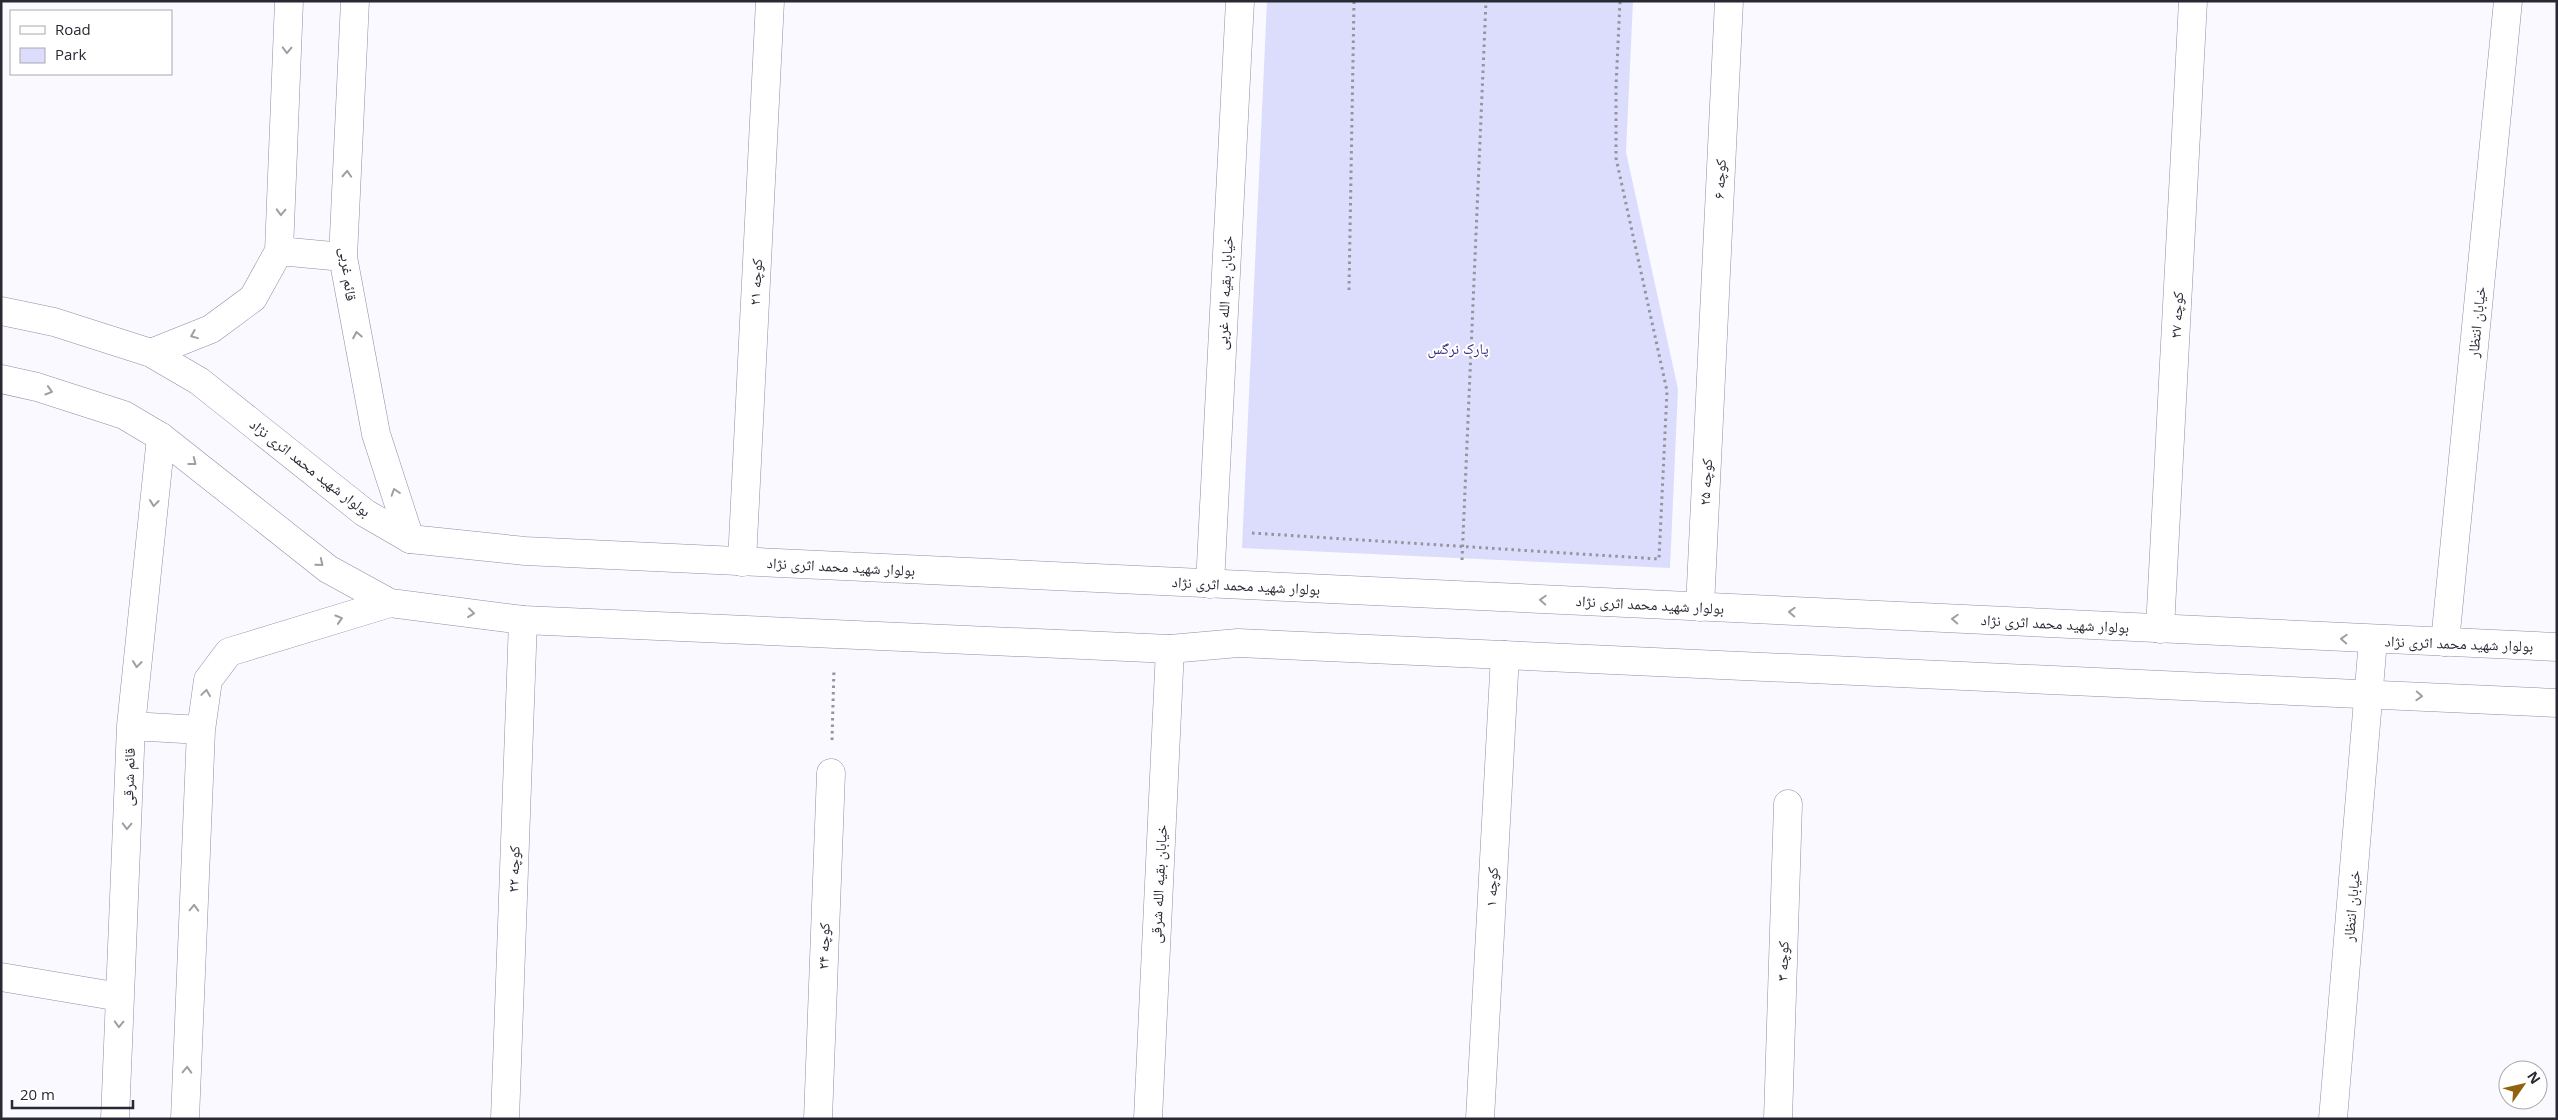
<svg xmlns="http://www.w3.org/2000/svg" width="2558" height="1120" font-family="'Open Sans','Noto Naskh Arabic',sans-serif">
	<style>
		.green { fill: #dcddfc }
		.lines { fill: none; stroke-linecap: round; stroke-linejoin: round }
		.street-casing { stroke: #8e8ea7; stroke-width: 29 }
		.secondary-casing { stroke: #8e8ea7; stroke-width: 29 }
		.path { stroke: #93949c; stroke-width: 3; stroke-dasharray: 2.5 4; stroke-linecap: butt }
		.street { stroke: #fff; stroke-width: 28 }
		.secondary { stroke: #fff; stroke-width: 28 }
		.oneway { stroke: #9e9fa3 }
		.labels { text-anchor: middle; stroke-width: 4; stroke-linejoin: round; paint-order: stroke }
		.street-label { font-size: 15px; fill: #282933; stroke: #fff }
		.park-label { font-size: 15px; fill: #392b82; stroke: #fff }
	</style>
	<rect width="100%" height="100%" fill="#f9f9ff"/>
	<path class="green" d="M1267,1H1633L1626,152L1678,389L1670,568L1242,548Z"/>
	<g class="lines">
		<defs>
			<path id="street" d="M355,1L343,257L376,434L410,539
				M279,251L343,257
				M151,353L211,329L253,298L279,251L289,1
				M742,562L770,1
				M1210,584L1240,1
				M1700,607L1729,1
				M2160,629L2193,1
				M2445,642L2508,1
				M131,726L201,730
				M1,977L120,997
				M115,1119L131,726L161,437
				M185,1119L201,730L208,680L229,652L390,603
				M505,1119L523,620
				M818,1119L831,773
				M1148,1119L1170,649
				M1480,1119L1505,655
				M1778,1119L1788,804
				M2333,1119L2373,640"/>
			<path id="secondary" d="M1,311L54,322L151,353L199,381L365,513L410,539L525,551L2557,647
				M1,379L37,387L124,415L161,437L328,569L390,603L523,620L1170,649L1238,643L2557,703"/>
		</defs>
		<use href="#street" class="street-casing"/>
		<use href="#secondary" class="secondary-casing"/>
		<path class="path" d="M1349,290L1354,1
			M1252,533L1659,559L1667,391L1616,158V86L1620,1
			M1462,560L1486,1
			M832,740L834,669"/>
		<use href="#street" class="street"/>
		<use href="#secondary" class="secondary"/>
	</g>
	<defs><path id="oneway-chevron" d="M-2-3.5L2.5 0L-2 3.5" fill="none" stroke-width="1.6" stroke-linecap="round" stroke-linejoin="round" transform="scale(1.25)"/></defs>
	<g class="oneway">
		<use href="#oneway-chevron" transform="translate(287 50) rotate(92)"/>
		<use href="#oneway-chevron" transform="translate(347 174) rotate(-87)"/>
		<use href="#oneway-chevron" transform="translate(281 212) rotate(92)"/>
		<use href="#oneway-chevron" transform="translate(194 335) rotate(158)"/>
		<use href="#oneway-chevron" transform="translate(357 335) rotate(-101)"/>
		<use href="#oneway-chevron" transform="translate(49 391) rotate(17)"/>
		<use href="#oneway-chevron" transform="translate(193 462) rotate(38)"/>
		<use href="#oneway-chevron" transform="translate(395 492) rotate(-108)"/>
		<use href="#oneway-chevron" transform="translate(154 503) rotate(96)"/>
		<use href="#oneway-chevron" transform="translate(320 563) rotate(39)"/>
		<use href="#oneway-chevron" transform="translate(1543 600) rotate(-177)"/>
		<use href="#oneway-chevron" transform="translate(1792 612) rotate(-177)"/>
		<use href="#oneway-chevron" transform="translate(471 613) rotate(7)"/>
		<use href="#oneway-chevron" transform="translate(339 619) rotate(-17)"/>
		<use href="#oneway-chevron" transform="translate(1955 619) rotate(-177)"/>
		<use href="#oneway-chevron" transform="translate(2344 639) rotate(-177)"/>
		<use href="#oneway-chevron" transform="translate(137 664) rotate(96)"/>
		<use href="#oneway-chevron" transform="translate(206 693) rotate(-82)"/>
		<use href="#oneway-chevron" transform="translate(2419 696) rotate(3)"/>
		<use href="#oneway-chevron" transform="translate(127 826) rotate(92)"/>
		<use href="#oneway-chevron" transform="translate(194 908) rotate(-88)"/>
		<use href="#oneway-chevron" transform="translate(119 1024) rotate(92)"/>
		<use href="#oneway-chevron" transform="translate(187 1070) rotate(-88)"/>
	</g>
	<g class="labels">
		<g class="street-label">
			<text transform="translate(1720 179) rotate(-87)" y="5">کوچه ۶</text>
			<text transform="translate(348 274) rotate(83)" y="5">قائم غربی</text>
			<text transform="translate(756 282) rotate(-87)" y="5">کوچه ۲۱</text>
			<text transform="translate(1225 293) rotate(-87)" y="5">خیابان بقیه الله غربی</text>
			<text transform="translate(2177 315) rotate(-87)" y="5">کوچه ۲۷</text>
			<text transform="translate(2477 322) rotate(-84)" y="5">خیابان انتظار</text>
			<text transform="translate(310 468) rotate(38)" y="5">بولوار شهید محمد اثری نژاد</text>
			<text transform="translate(1706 482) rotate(-87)" y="5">کوچه ۲۵</text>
			<text transform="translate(841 567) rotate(3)" y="5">بولوار شهید محمد اثری نژاد</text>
			<text transform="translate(1246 586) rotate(3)" y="5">بولوار شهید محمد اثری نژاد</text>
			<text transform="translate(1650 605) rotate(3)" y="5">بولوار شهید محمد اثری نژاد</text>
			<text transform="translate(2055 624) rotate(3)" y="5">بولوار شهید محمد اثری نژاد</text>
			<text transform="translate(2459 644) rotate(2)" y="5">بولوار شهید محمد اثری نژاد</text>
			<text transform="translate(129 777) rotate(-88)" y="5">قائم شرقی</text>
			<text transform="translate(514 869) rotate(-88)" y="5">کوچه ۲۲</text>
			<text transform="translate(1159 884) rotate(-87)" y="5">خیابان بقیه الله شرقی</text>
			<text transform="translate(1492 887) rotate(-87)" y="5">کوچه ۱</text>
			<text transform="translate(2352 906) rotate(-85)" y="5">خیابان انتظار</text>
			<text transform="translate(824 946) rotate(-88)" y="5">کوچه ۲۴</text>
			<text transform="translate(1783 961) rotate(-88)" y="5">کوچه ۳</text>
		</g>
		<g class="park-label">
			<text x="1458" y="354">پارک نرگس</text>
		</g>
	</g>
	<rect width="2558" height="1120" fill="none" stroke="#282933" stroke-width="5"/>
	<rect x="10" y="10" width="162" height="65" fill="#ffffff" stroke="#a9a9ad"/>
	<rect x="20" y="26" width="25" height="8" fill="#ffffff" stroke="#a9a9ad"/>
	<text x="55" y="35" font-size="15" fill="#282933">Road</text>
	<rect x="20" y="48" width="25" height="15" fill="#dcddfc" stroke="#a9a9ad"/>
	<text x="55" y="60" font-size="15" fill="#282933">Park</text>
	<g transform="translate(2523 1085) rotate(56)"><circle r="24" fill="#ffffff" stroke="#a9a9ad"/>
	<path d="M0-4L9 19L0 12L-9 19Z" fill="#92620f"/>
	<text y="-8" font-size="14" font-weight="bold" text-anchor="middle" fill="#282933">N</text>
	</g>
	<path d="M12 1100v8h121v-8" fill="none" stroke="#282933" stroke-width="2.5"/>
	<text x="20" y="1100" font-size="15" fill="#282933" stroke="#ffffff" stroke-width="4" paint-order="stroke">20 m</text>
</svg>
